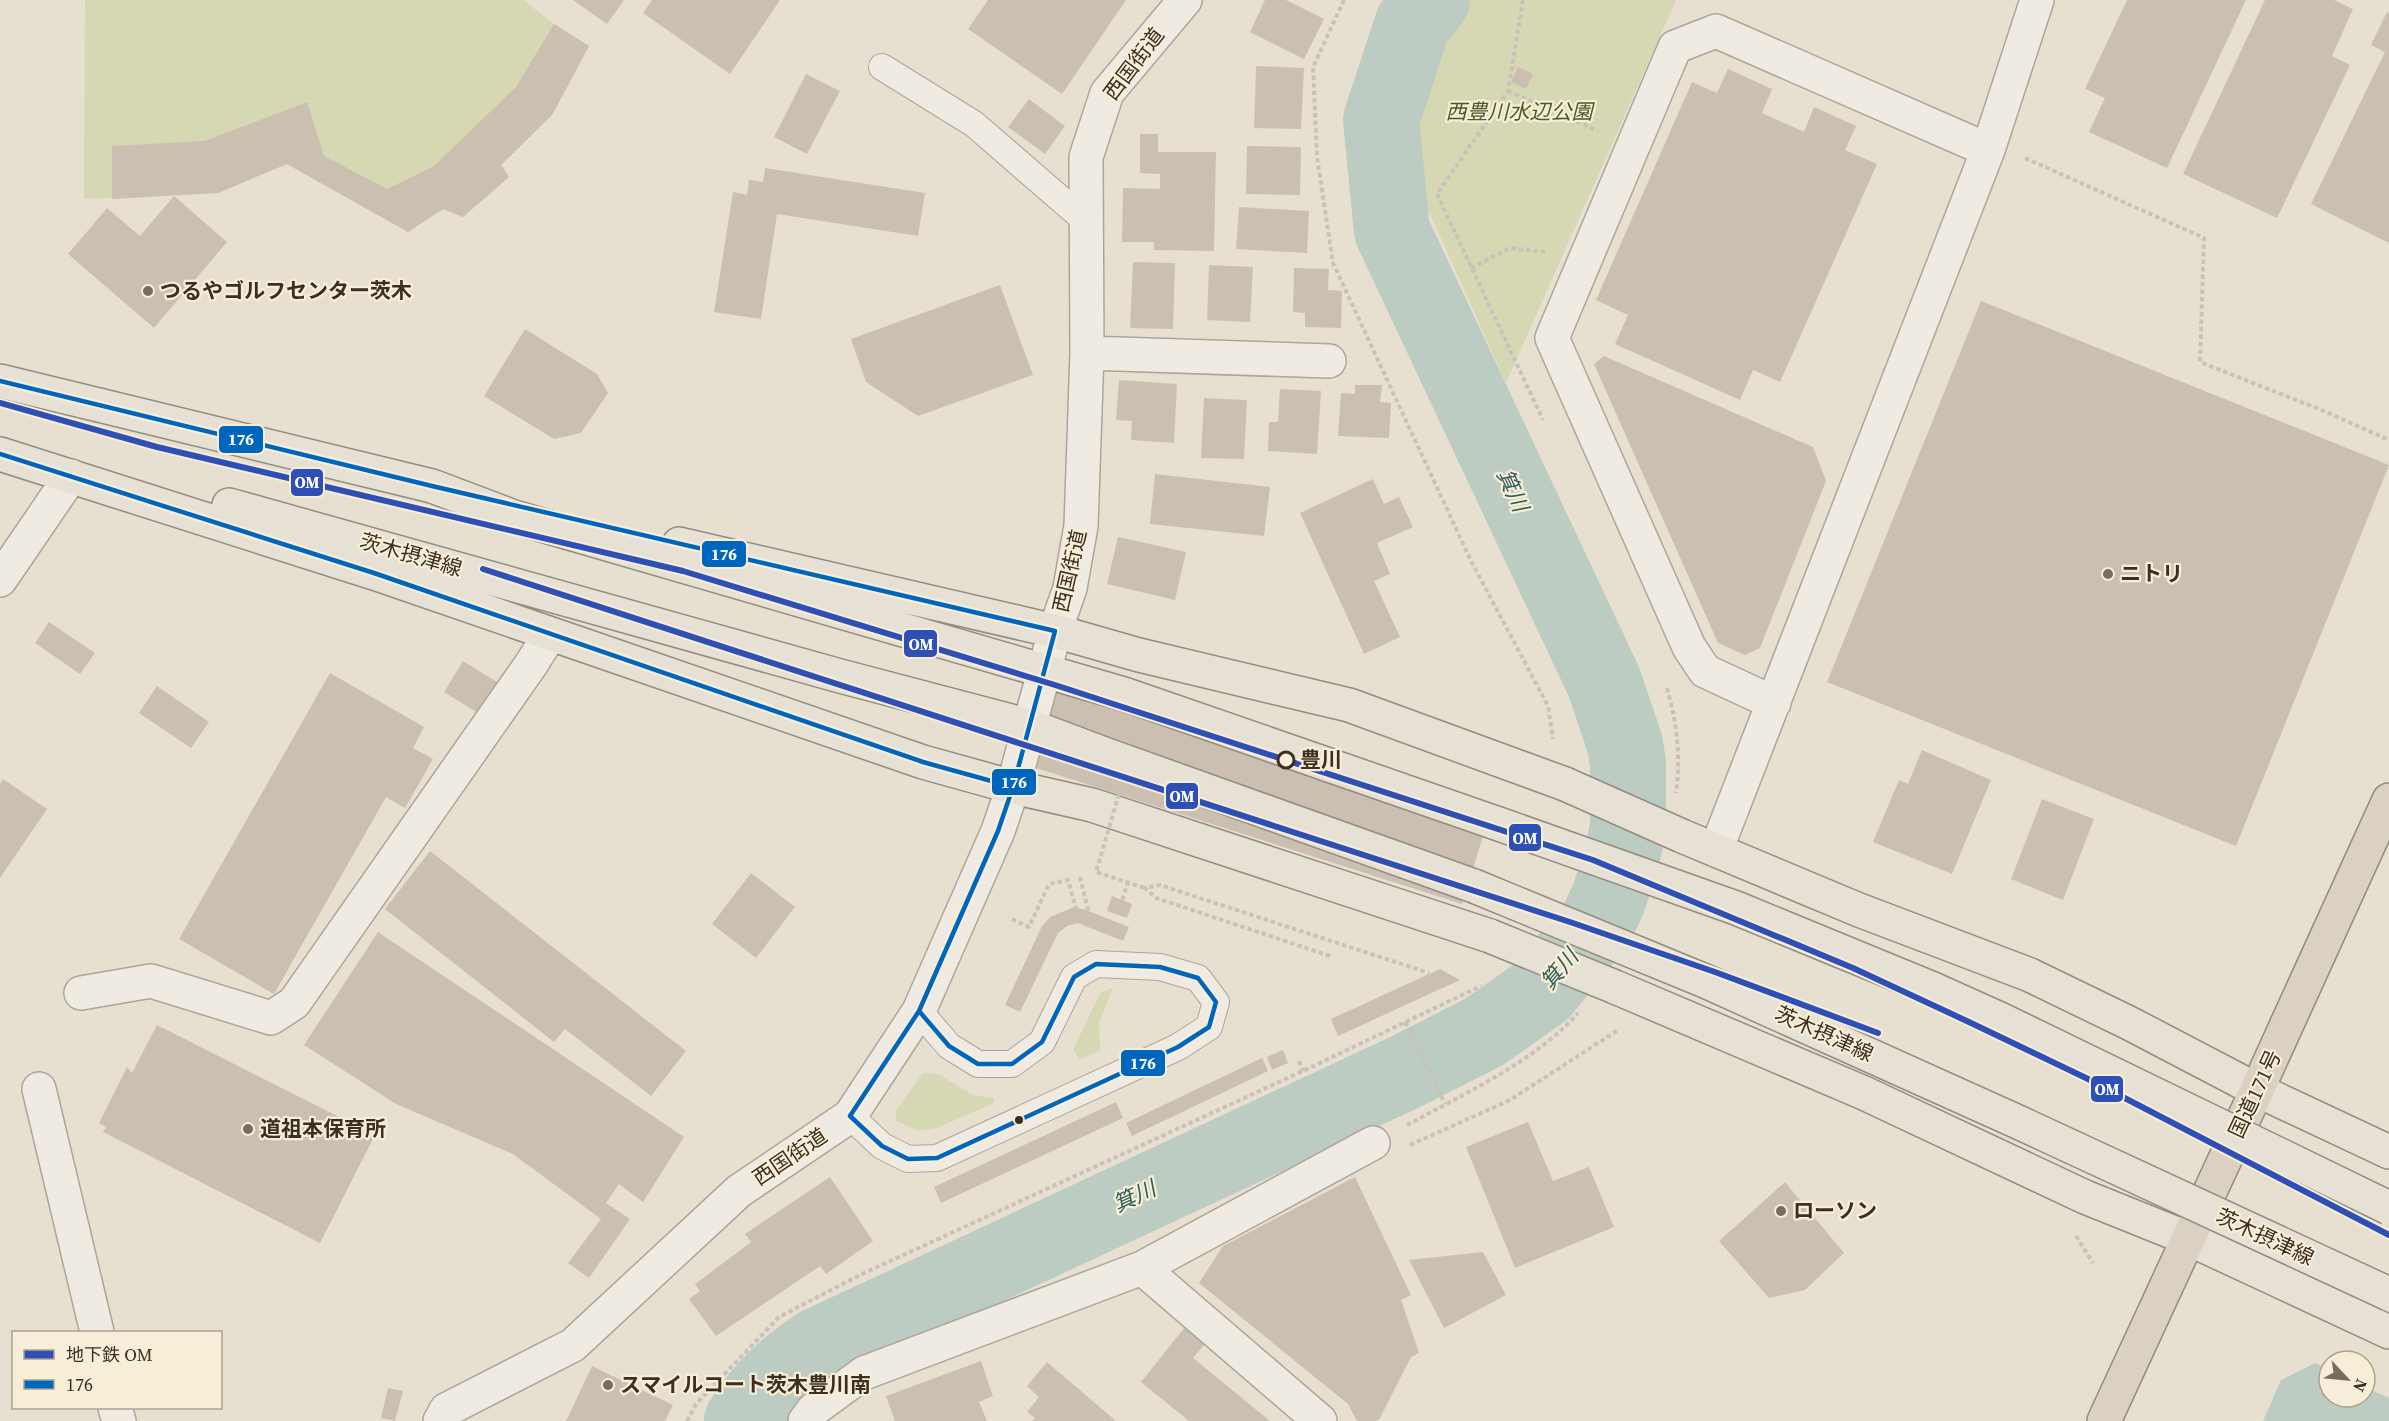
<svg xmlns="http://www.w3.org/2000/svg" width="2389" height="1421" font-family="'Source Serif 4','Noto Sans JP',serif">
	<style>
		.green { fill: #d6d7b3 }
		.water { fill: #bcccc2 }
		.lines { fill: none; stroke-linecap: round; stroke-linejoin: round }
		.river { stroke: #bcccc2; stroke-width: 76 }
		.building { fill: #cbbfb2 }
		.lane-casing { stroke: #ada599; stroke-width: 28 }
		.street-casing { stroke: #ada599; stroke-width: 36 }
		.primary-casing { stroke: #928b80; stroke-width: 36 }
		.highway-casing { stroke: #928b80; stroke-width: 36 }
		.path { stroke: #c8c2b9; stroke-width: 4; stroke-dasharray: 4.5 3; stroke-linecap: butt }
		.lane { stroke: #efebe3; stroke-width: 26 }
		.street { stroke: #efebe3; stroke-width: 33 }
		.primary { stroke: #e6e1d4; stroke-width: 33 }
		.highway { stroke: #dad1c2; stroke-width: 33 }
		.primary-bridge-casing { stroke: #928b80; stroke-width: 36; stroke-linecap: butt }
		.path-bridge { stroke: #c8c2b9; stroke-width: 4; stroke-dasharray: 4.5 3; stroke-linecap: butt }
		.primary-bridge { stroke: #e6e1d4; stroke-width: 33 }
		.bus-1-casing { stroke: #f7eed8; stroke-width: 9 }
		.bus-1 { stroke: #0065bd; stroke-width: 4.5 }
		.metro-1-casing { stroke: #f7eed8; stroke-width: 10 }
		.metro-1 { stroke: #2e4fb5; stroke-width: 6 }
		.poi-dot { fill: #786c5e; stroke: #f7eed8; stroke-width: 2 }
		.stop-dot { fill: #f7eed8; stroke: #3d2e20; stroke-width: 3 }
		.bus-dot { fill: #3d2e20; stroke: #f7eed8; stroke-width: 2 }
		.labels { text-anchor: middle; stroke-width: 4.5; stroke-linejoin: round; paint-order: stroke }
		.street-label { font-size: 21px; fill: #3d2e20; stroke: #f7eed8 }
		.park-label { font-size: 21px; font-style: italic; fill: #4d5a26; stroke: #f7eed8 }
		.poi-label { font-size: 21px; font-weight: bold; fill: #3d2e20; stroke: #f7eed8; text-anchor: start }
		.stop-label { font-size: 21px; font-weight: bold; fill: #3d2e20; stroke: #f7eed8; text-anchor: start }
		.water-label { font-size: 22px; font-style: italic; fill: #2f5d5a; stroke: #f7eed8 }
		.line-badge { stroke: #f7eed8; stroke-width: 2 }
		.badge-label { font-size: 16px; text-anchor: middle; font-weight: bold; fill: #fff }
	</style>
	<rect width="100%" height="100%" fill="#e7e0d1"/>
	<path class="green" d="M85,0H523L554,24L589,46L552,115L501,164L509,177L463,217L443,209L408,232L287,164L218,193L84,199Z
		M1468,0H1676L1506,383L1421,194L1413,142L1424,83Z
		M1113,988L1099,1023L1100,1050L1080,1060L1073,1050L1100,993Z
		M923,1073L938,1074L973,1095L994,1098V1103L937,1128L918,1131L897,1121L895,1112Z"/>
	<path class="water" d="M2315,1363L2329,1369V1397H2365V1387L2389,1398V1421H2263L2281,1380Z"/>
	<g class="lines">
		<path class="river" d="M742,1421C763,1388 785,1368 817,1346L1403,1073L1484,1032L1542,991L1597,923L1608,900L1622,858L1628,826V764L1625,744L1604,682L1392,231L1381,120L1413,23L1432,0"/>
	</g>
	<path class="building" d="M573,0H624L607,24Z
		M652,0H780L730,74L643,13Z
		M988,0H1126L1062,94L968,29Z
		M1265,0H1286L1324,19L1304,59L1250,32Z
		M2127,0H2246L2167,168L2089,132L2105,98L2085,89Z
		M2265,0H2334L2353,9L2332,56L2350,65L2277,218L2183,174Z
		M2387,12L2389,13V243L2311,204L2385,52L2371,45Z
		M554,24L589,46L552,115L501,165L509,177L463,217L443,209L408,232L287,164L218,193L112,199V146L205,141L307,102L324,156L387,189L434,166L516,87Z
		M1256,66L1304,68L1301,129L1254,128Z
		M1518,67L1533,74L1526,89L1511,82Z
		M1728,69L1772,89L1762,113L1804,132L1814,107L1856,126L1845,150L1877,164L1780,382L1753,370L1740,400L1615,344L1628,315L1596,300L1692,82L1717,93Z
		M806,74L840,91L807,154L774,137Z
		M1029,99L1065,126L1045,154L1008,127Z
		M1140,134H1158V152H1216L1214,251L1154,250V242H1122L1123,188L1160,189V174L1140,173Z
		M1247,146L1301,147L1300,195L1246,194Z
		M765,168L925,193L918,236L777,214L761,319L714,312L733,192L747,195L749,180L763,182Z
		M174,196L227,242L154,328L68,254L107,208L140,236Z
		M1239,207L1309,211L1307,253L1236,249Z
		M1133,262L1175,263L1173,329L1130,328Z
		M1209,265L1253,267L1250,322L1207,320Z
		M1294,268L1329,269L1328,290L1342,291L1341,328L1305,327V313L1293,312Z
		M1000,285L1033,375L918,416L866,382L851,339Z
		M1981,301L2389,465L2236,846L1827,682Z
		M525,329L597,374L608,393L581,433L554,439L484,396Z
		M1604,356L1813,447L1826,481L1760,648L1745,655L1718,643L1594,364Z
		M1119,380L1177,384L1174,443L1131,440L1132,421L1116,420Z
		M1355,385H1382L1380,402L1391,403L1389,438L1338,436L1341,393L1355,394Z
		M1280,389L1321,391L1317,454L1268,451L1269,422H1278Z
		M1204,398L1247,400L1244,459L1201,458Z
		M1155,474L1270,487L1264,536L1150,524Z
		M1373,479L1384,504L1399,497L1413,527L1377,543L1390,574L1374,581L1400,637L1364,654L1300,513Z
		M1118,537L1186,552L1175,600L1107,584Z
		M49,622L95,653L80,674L35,643Z
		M463,661L497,682L478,713L444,692Z
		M1065,668L1493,804L1462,904L1033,767Z
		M330,673L424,727L413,748L433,759L405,808L386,797L274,994L179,939Z
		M157,686L209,722L191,748L139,713Z
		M1922,750L1991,780L1952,874L1873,842L1899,780L1908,784Z
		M3,779L47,809L0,878V784Z
		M2042,799L2094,819L2063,900L2011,879Z
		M430,851L686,1051L651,1096L565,1029L554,1042L385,909Z
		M751,873L795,907L756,958L712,924Z
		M1112,896L1132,904L1127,918L1107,911Z
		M1072,908L1083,909L1129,927L1123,941L1078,923L1067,926L1058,933L1020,1012L1005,1005L1042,926L1050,917Z
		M378,932L684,1137L643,1202L619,1184L606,1203L630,1219L589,1278L568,1263L601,1219L513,1154L396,1104L304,1045Z
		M1440,969L1460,980L1338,1036L1331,1019Z
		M157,1025L375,1135L320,1243L103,1132L106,1127L99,1123L127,1067L132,1073Z
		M1283,1050L1288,1063L1272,1070L1267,1057Z
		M1262,1058L1268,1071L1132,1136L1126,1123Z
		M1116,1102L1123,1118L941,1203L934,1187Z
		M1528,1122L1553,1181L1589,1167L1614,1227L1515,1268L1466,1147Z
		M830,1177L873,1241L826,1274L820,1266L716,1336L689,1299L700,1291L695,1284L751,1242L745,1234Z
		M1355,1177L1411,1295L1401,1300L1419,1353L1411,1357L1379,1420L1375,1421H1357L1348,1404L1199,1283L1223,1246Z
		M1785,1182L1844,1253L1805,1290L1769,1298L1719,1241Z
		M1483,1252L1506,1295L1444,1328L1409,1260Z
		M1185,1327L1205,1344L1193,1358L1270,1421H1189L1141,1382Z
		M981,1361L993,1396L979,1402L987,1421H895L886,1396Z
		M1047,1362L1116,1421H1032L1035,1418L1027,1412L1039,1397L1027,1386Z
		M592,1366L673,1405L665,1421H566Z
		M388,1388L403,1391L395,1421L381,1418Z"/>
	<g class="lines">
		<defs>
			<path id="lane" d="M882,67L974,124L1086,221
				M850,1116L882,1146L908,1159L937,1158L1178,1047L1209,1027L1216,1002L1198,978L1160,967L1096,964L1074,977L1042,1042L1012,1064H978L949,1046L919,1011"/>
			<path id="street" d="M1087,353L1329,361
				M0,580L71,476
				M1774,703L1705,671L1689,647L1552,338L1675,47L1716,31L1988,150
				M1716,850L1988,150L2037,0
				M81,993L151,981L271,1018L294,1003L532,663L550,634
				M39,1089L97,1332
				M1142,1268L1320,1421
				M115,1408L119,1421
				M440,1421L446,1410L573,1345L739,1191L850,1116L919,1011L998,831L1013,787L1055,631L1070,588L1081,526L1087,353L1086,157L1107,93L1185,0
				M805,1421L813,1410L864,1373L1142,1268L1373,1143"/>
			<path id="primary" d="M0,381L432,486L514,517L1124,694L1496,823
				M0,454L374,573L923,762L1013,787L1092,805L1490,936
				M229,505L840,676L1030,726L1107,755L1474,886
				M679,544L1055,631L1139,655L1349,705L1565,784
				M1682,836L1859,910L2030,975L2129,1023L2257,1090L2389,1152
				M1615,987L1864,1093L2085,1197L2187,1238L2389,1332"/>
			<path id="highway" d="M2104,1421L2257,1090L2389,800"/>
		</defs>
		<use href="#lane" class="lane-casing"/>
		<use href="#street" class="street-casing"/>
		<use href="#primary" class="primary-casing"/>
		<use href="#highway" class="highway-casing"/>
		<path class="path" d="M1344,0L1313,67L1317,157L1333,263L1471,561L1548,706L1553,739
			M1523,0L1508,91L1437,194L1543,420
			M1508,91L1598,131
			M2025,158L2204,238L2200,362L2324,411L2389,440
			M1471,268L1510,248L1545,252
			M1667,688C1677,723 1681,757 1676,793
			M1080,877L1090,918
			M1120,907L1128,882
			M1012,919L1029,927L1049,884L1068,880L1078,916
			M1330,956L1156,898L1145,888L1160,885L1429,973
			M1405,1022L1445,1104
			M1299,1061L1303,1071
			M1407,1125C1462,1095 1536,1061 1578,1013
			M1410,1145L1510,1100L1618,1030
			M2076,1236L2093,1263
			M687,1421L696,1404L779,1317L862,1274L1303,1071L1481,986"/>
		<use href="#lane" class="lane"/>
		<use href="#street" class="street"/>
		<use href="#primary" class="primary"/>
		<use href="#highway" class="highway"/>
		<defs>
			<path id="primary-bridge" d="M1565,784L1682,836
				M1496,823L1736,908L1933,989L2002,1020L2389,1208
				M1474,886L1705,981L2018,1122L2389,1294
				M1490,936L1615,987"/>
		</defs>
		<use href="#primary-bridge" class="primary-bridge-casing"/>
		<path class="path-bridge" d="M1119,794L1096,872L1145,888"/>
		<use href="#primary-bridge" class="primary-bridge"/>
		<defs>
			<path id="bus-1" d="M0,381L432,486L1055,631L1013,787L998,831L919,1011
				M0,454L374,573L923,762L1013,787
				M1096,964L1160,967L1198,978L1216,1002L1209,1027L1178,1047L937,1158L908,1159L882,1146L850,1116L919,1011L949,1046L978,1064H1012L1042,1042L1074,977Z"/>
		</defs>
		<use href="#bus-1" class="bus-1-casing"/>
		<use href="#bus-1" class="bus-1"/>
		<defs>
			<path id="metro-1" d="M0,403L157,447L683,571L1055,685L1593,860L1853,968L1969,1022L2086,1078L2389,1235
				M483,569L1570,922L1715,972L1878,1033"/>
		</defs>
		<use href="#metro-1" class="metro-1-casing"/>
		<use href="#metro-1" class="metro-1"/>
	</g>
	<g class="poi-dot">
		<circle cx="148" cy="291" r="6"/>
		<circle cx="2108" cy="574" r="6"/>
		<circle cx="248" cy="1129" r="6"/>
		<circle cx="1781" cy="1211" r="6"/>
		<circle cx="608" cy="1385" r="6"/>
	</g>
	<circle class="stop-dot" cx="1286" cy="760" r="8"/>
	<circle class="bus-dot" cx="1019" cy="1120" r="5"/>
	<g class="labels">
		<g class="street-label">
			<text transform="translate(1134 64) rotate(-53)" y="7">西国街道</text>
			<text transform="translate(411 555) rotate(16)" y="7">茨木摂津線</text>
			<text transform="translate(1070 571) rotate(-77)" y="7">西国街道</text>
			<text transform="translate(1824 1034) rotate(24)" y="7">茨木摂津線</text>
			<text transform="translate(2255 1094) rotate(-65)" y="7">国道171号</text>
			<text transform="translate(790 1157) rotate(-34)" y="7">西国街道</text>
			<text transform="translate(2265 1237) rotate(25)" y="7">茨木摂津線</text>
		</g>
		<g class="park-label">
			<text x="1519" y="119">西豊川水辺公園</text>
		</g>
		<g class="poi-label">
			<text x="160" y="298">つるやゴルフセンター茨木</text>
			<text x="2120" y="581">ニトリ</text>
			<text x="260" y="1136">道祖本保育所</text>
			<text x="1793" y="1218">ローソン</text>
			<text x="620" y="1392">スマイルコート茨木豊川南</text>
		</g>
		<g class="stop-label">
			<text x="1300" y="767">豊川</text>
		</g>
		<g class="water-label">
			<text transform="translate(1513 490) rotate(65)" y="8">箕川</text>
			<text transform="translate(1559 969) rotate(-50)" y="8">箕川</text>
			<text transform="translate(1134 1196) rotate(-25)" y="8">箕川</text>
		</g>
	</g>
	<g class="line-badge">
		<rect x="218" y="425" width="46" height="29" rx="6" fill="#0065bd"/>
		<rect x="290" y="468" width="34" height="29" rx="6" fill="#2e4fb5"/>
		<rect x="701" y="540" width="46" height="28" rx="6" fill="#0065bd"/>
		<rect x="903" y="629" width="35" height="29" rx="6" fill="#2e4fb5"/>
		<rect x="991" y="768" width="46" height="28" rx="6" fill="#0065bd"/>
		<rect x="1165" y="782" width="34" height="28" rx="6" fill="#2e4fb5"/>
		<rect x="1508" y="823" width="34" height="29" rx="6" fill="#2e4fb5"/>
		<rect x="1120" y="1049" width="46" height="28" rx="6" fill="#0065bd"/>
		<rect x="2090" y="1075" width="34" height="28" rx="6" fill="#2e4fb5"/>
	</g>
	<g class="badge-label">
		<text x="241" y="445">176</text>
		<text x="307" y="488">OM</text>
		<text x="724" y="560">176</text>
		<text x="921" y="650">OM</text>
		<text x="1014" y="788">176</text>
		<text x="1182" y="802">OM</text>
		<text x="1525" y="844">OM</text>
		<text x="1143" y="1069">176</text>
		<text x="2107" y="1095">OM</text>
	</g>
	<rect x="12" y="1331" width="210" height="78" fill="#f7eed8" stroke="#ada18e" stroke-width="1.5"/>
	<rect x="24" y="1350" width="30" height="9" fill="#2e4fb5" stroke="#ada18e" stroke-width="1.5"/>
	<text x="66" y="1361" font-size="18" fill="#3d2e20">地下鉄 OM</text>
	<rect x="24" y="1380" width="30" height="9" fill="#0065bd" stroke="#ada18e" stroke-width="1.5"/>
	<text x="66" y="1391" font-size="18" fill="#3d2e20">176</text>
	<g transform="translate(2347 1379) rotate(116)"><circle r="28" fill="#f7eed8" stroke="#ada18e" stroke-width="1.5"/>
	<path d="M0-4.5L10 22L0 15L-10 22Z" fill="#786c5e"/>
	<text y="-9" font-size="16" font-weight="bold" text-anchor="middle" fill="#3d2e20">N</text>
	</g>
</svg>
